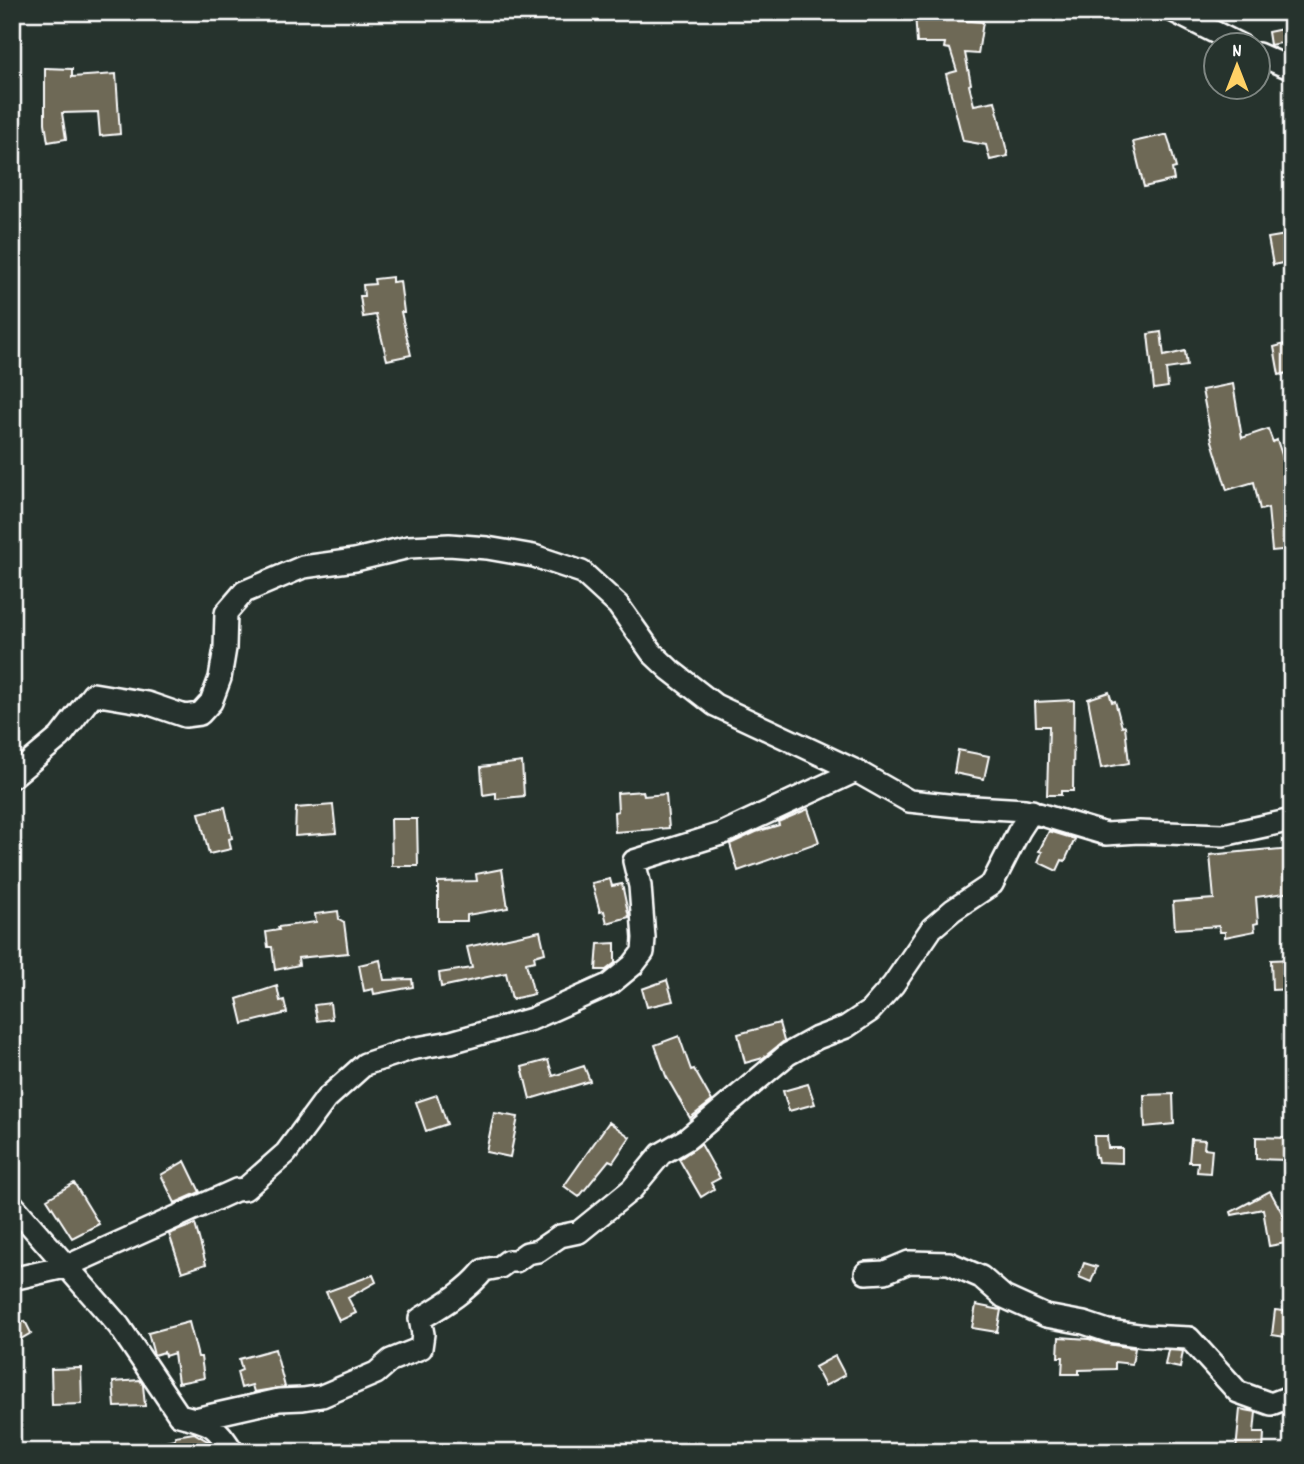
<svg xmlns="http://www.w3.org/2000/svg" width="1304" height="1464" font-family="Dekko,sans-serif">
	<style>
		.building { fill: #6e6957; stroke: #fff; stroke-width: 2 }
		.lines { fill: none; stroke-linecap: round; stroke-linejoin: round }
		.minor-casing { stroke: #fff; stroke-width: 26 }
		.minor { stroke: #26332d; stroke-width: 21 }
	</style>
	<rect width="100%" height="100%" fill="#26332d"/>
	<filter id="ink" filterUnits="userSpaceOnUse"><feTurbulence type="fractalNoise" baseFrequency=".0143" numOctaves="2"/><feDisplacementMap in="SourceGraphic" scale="14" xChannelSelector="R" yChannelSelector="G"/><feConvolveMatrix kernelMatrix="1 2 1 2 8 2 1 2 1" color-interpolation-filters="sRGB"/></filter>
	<g filter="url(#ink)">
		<path class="building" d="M915,12H930V15H934V18L983,22L978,54L965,53L971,84L969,85L974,105L995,101L1008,156L990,160L986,145L963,141L946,74L957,71L950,49L944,48L945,43H917Z
			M1292,27V41L1270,45L1268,32Z
			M45,68L72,69V77L116,74L120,134L100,136L98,112L62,113L66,139L48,142L45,123Z
			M1164,135H1167L1170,144L1176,168L1172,169L1174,180L1144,187L1133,142Z
			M1292,234V261L1273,265L1268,238Z
			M392,277V282L400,281L404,312H401L411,355L387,360L376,315L363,317L360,296H364L363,285L375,284L374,279Z
			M1161,332L1164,356L1185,351L1187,366L1166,369L1168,387L1154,389L1148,334Z
			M1292,342V372L1279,375L1274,347Z
			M1233,384L1242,438L1268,429L1273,442L1277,440L1292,485V549L1272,551L1268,508L1260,510L1254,482L1227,490L1212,441L1202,390Z
			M1109,692L1112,702L1115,701L1122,727L1125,726L1129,763L1101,768L1088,699Z
			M1074,700L1073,791H1061V795H1047L1049,726H1036L1035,702Z
			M958,750L989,756L984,779L954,773Z
			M522,762L524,796L496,799V793L483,795L481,767Z
			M643,791L644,796L666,794L669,828L615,832L614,812L618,811L617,793Z
			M333,805L336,833L295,836L296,808Z
			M225,807L232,838L229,839L231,849L209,854L199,813Z
			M808,809L819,842L738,871L730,844L756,832L779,825L778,822Z
			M391,819H417L418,866H392Z
			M1049,831L1075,839L1065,861L1062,860L1057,871L1038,862L1042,852L1039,851Z
			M1270,849V851L1292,849V892L1256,897L1258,923L1254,924L1255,931L1225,937V932H1220L1219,926L1175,929L1173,902L1214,899L1210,855Z
			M502,869L508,908L467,915V921H438V882L477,881L476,874Z
			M610,879L612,886L622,884L629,917L607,923L604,911L600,912L592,883Z
			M338,911L339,919L344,922L348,953L298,958L299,965L275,970L272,947H268L266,932L279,930L278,927L316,922L315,914Z
			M540,931L545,953L534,956L535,961L526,963L534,994L512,999L506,973L441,987L439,973L472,968L467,947Z
			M615,943V963L606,970H596L598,944Z
			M1292,959V989L1272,990L1271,960Z
			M380,960L384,980L412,979L413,987L374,994L373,989L364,991L359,965Z
			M667,980L673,1001L647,1007L642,989Z
			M277,986L280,1001L284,1000L287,1013L243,1024L237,999Z
			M330,1003L332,1019L317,1021L314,1005Z
			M779,1023L784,1041L763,1058L745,1063L738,1034Z
			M679,1036L691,1070L694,1069L712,1101L690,1118L666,1076L655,1045Z
			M548,1060L553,1076L584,1066L590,1081L530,1099L522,1067Z
			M808,1084L815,1104L789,1111L783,1091Z
			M1173,1094L1174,1124L1145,1127L1144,1095Z
			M437,1095L447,1124L426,1131L416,1102Z
			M494,1113L518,1117L510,1157L486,1152Z
			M609,1122L630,1137L613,1162L609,1160L579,1197L564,1186Z
			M1094,1136H1107L1108,1148H1122V1163L1098,1162L1097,1157H1095Z
			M1256,1137L1288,1138L1287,1160L1256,1159Z
			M1191,1139L1205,1140L1204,1148L1212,1149L1210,1173L1197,1172L1198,1162H1189Z
			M701,1144L720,1178L711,1183L714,1189L701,1197L679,1159Z
			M185,1161L200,1192L175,1203L161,1175Z
			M74,1183L99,1224L72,1238L47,1199Z
			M1270,1191L1292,1231V1242L1269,1246L1263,1209L1232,1215L1231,1212Z
			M195,1224L206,1264L182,1272L169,1234Z
			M1084,1263L1097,1267L1091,1282L1079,1277Z
			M373,1275L376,1282L348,1298L356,1313L339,1321L326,1292Z
			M976,1305L1001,1310L997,1332L972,1328Z
			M1275,1310L1292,1312V1338L1272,1335Z
			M25,1321L31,1333L19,1340L13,1327Z
			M189,1322L198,1357H201L204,1378L178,1383L174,1353L165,1356L164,1352L154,1355L148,1333Z
			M1059,1337L1089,1339L1106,1344L1135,1348L1132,1364L1115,1362V1369L1079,1370V1374H1062L1063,1357H1058Z
			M275,1349L285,1387L254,1392L252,1385L241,1388L237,1372L242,1370L239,1359Z
			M1168,1350L1183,1351L1180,1368L1165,1365Z
			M835,1356L845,1375L825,1386L815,1367Z
			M81,1368L82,1404L52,1405L51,1369Z
			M140,1380L143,1385L145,1406L115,1407L113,1382Z
			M1240,1409L1256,1412L1254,1433H1264L1263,1452L1236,1451Z
			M194,1433L209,1442L211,1452H146L145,1445L175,1439V1436Z"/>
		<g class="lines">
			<defs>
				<path id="minor" d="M1175,12L1242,46
					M1258,54L1292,69
					M12,777L60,737L93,694L147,703L185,716L200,714L211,702L220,678L225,648L226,613L244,592L303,567L355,560L409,547L449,545L487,548L534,556L582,572L618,605L652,653L670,670L715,705L856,771L909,801L957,806L1025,810L1106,834L1139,832L1223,835L1292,820
					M12,1204L119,1326L179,1415C211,1423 215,1424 233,1452
					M866,1273L885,1272L909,1262L949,1263L981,1277L1004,1297L1046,1316L1084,1323L1108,1331L1146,1336L1189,1338L1238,1392L1271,1404L1292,1396
					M12,1279L65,1267L236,1190L245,1189L286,1153L326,1099L365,1064L411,1049L451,1042L532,1019L610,984L633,965L643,952L644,938L640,886L634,861L721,834L856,771
					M195,1419L279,1400L303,1399L322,1396L376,1373L391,1360L421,1348L423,1334L420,1319C443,1305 467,1291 484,1270L500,1267L508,1261H516L527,1253L538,1251L560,1236L579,1232L632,1189L661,1154L687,1139L788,1054L817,1038L846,1027L870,1011L893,985L932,928L953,910L992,884L1019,831L1032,811"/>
			</defs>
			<use href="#minor" class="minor-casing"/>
			<use href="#minor" class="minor"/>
		</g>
	</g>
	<rect width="1304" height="1464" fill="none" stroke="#26332d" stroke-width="42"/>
	<rect x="21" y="21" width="1262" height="1422" fill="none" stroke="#fff" stroke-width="2.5" filter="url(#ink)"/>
	<g transform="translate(1237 66)"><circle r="33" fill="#26332d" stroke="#7d8581" stroke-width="2"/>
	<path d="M0-5L12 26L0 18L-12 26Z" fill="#ffd166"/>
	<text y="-10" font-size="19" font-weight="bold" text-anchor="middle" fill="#ffffff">N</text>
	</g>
</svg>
